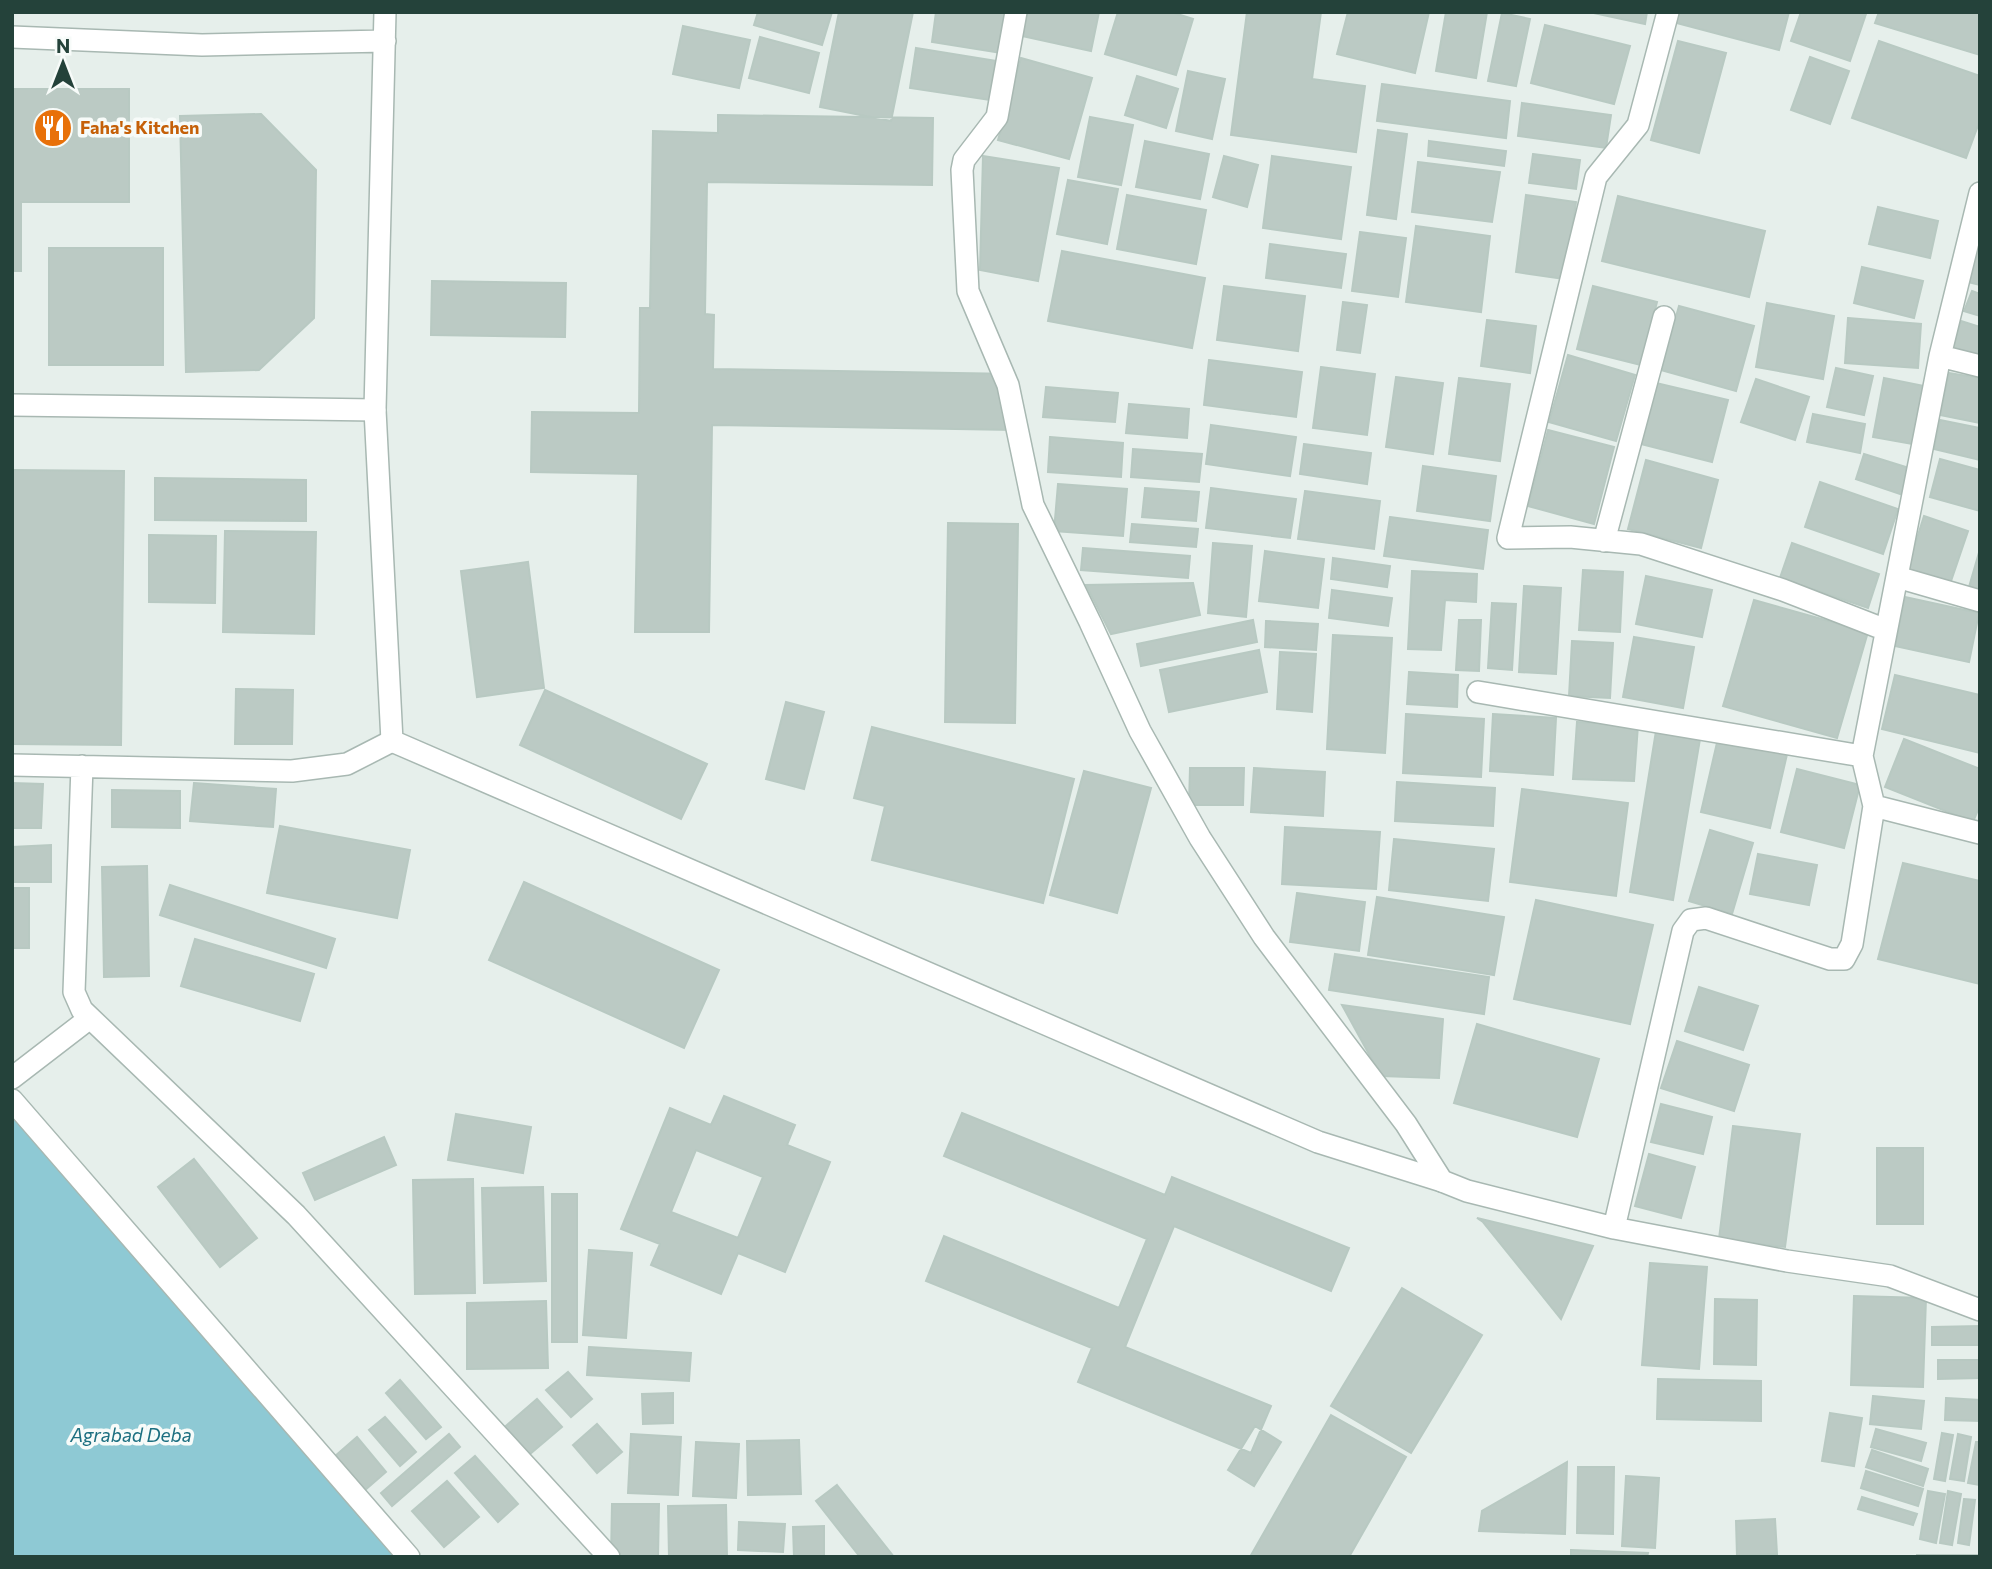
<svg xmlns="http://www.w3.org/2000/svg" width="1992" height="1569" font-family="Commissioner,sans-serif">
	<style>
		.water { fill: #8ec9d4 }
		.building { fill: #bbcac4; stroke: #b8c9c2; stroke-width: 2; fill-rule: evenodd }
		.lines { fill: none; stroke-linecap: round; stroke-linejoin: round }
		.minor-casing { stroke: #a8b8b2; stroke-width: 24 }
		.tertiary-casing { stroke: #a8b8b2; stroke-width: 24 }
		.minor { stroke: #fff; stroke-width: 21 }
		.tertiary { stroke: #fff; stroke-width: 21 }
		.labels { text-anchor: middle; stroke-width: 7; stroke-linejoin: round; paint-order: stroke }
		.food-label { font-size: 18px; font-weight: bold; fill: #c56008; stroke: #f7fbf9; text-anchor: start }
		.water-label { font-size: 19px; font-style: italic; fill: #1c6f80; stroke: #f7fbf9 }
	</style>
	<rect width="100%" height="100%" fill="#e6efeb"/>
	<path class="water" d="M12,1113L150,1276L396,1557H12Z"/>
	<path class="building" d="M758,12H832L822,45L754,25Z
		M839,12H913L891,121L820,107Z
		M936,12H1008L1002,53L932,42Z
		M1027,12H1099L1091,51L1022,36Z
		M1118,12H1171L1193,19L1176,75L1105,54Z
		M1247,12H1321L1312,79L1365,86L1356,152L1231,135Z
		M1348,12H1429L1415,73L1337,54Z
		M1446,12H1487L1476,78L1436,71Z
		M1589,12H1647L1645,24Z
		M1676,12H1789L1779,50L1673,22Z
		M1801,12H1860L1866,14L1850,61L1791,41Z
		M1879,12H1980V55L1875,23Z
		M1502,13L1530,19L1516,86L1488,81Z
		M1545,25L1630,46L1614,104L1531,83Z
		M683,26L750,40L739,88L673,74Z
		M760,37L819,53L809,93L749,78Z
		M1678,41L1726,53L1699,153L1651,140Z
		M1879,41L1980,76V120L1966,158L1852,118Z
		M916,48L997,61L991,100L910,88Z
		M1810,57L1849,71L1830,124L1791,110Z
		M1021,58L1092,78L1069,159L998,140Z
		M1188,71L1225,79L1212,139L1176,131Z
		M1137,76L1178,89L1166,128L1125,115Z
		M1382,84L1510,101L1506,138L1377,121Z
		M12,89H129V202H21V271H12Z
		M1522,103L1611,115L1606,148L1518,136Z
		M261,114L316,170L314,318L259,370L186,372L180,116Z
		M718,115L933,118L932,185L707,182L705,314L714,315L713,369L1015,374L1014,430L712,425L709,632H635L638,474L531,472L532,412L639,413L640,308H650L653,131L718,133Z
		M1090,117L1133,125L1121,185L1078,177Z
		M1378,130L1407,134L1396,219L1367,215Z
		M1145,141L1209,154L1200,199L1136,187Z
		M1429,141L1506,151L1504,166L1428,156Z
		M1533,154L1580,160L1576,189L1529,183Z
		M983,156L1059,168L1038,281L980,270Z
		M1224,156L1258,165L1247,207L1213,197Z
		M1272,156L1351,167L1341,239L1263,228Z
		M1418,162L1500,172L1492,222L1412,212Z
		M1068,180L1118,189L1107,244L1057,234Z
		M1127,195L1206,210L1196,264L1117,249Z
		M1526,195L1576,202L1565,279L1516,272Z
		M1618,196L1765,231L1749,297L1602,261Z
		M1878,207L1938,221L1930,258L1869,244Z
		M1416,226L1490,236L1481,312L1406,302Z
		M1980,230V285L1964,281Z
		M1360,232L1406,238L1398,297L1352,291Z
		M1270,244L1346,254L1341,288L1266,278Z
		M49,248H163V365H49Z
		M1062,251L1205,278L1192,348L1048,321Z
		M1862,267L1923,281L1914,318L1854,303Z
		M432,281L566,283L565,337L431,335Z
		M1224,286L1305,296L1298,351L1217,340Z
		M1593,286L1657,302L1641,365L1577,349Z
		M1972,291L1980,294V316L1964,311Z
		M1343,302L1367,305L1360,353L1337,350Z
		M1767,303L1834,316L1823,379L1756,367Z
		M1679,306L1754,326L1736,391L1661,370Z
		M1848,318L1921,324L1918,368L1845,363Z
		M1487,320L1536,326L1530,373L1481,366Z
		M1961,321L1980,327V357L1952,348Z
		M1568,355L1635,375L1616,441L1549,422Z
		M1209,360L1302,372L1296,417L1204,405Z
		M1321,367L1375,374L1367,435L1313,428Z
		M1836,368L1873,376L1864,415L1827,407Z
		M1949,373L1980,378V423L1940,415Z
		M1396,377L1443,383L1433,454L1386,447Z
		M1459,378L1510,384L1500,461L1449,454Z
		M1884,378L1924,386L1913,444L1873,437Z
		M1756,379L1809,397L1795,440L1741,422Z
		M1656,383L1728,400L1712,462L1641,444Z
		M1046,387L1118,393L1115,422L1043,417Z
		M1129,404L1189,409L1187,438L1126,433Z
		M1813,414L1865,424L1860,453L1807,442Z
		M1940,420L1980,428V460L1934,449Z
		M1211,425L1296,437L1290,476L1206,464Z
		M1548,430L1614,447L1594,524L1528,506Z
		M1050,437L1123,443L1121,477L1048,472Z
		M1304,444L1371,453L1367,484L1300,474Z
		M1133,449L1202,454L1199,482L1131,477Z
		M1864,454L1912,469L1903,495L1856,479Z
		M1940,459L1980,470V511L1930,497Z
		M1646,460L1718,480L1701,548L1628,529Z
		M1423,466L1496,476L1490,521L1417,511Z
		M12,470L124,471L121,745L12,744Z
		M155,478L306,480V521L155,520Z
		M1820,482L1898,509L1883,554L1805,527Z
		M1058,484L1127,489L1123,536L1054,531Z
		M1145,488L1199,492L1196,521L1142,517Z
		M1211,488L1296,499L1290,538L1206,528Z
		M1305,491L1380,501L1374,549L1298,539Z
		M1924,516L1968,531L1950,584L1907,570Z
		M1390,517L1488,530L1483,569L1384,556Z
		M948,523L1018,524L1015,723L945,722Z
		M1132,524L1198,529L1196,547L1130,542Z
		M225,531L316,532L314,634L223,632Z
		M149,535L216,536L215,603L149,602Z
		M1213,543L1252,546L1246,617L1208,613Z
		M1792,543L1879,574L1868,608L1780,578Z
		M1083,548L1190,556L1188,578L1081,570Z
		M1980,549V590L1969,587Z
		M1265,551L1324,559L1318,608L1259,601Z
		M1333,558L1390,566L1387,587L1331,579Z
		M528,562L544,688L477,697L461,571Z
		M1583,570L1623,572L1620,632L1579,630Z
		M1412,571L1477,574L1476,602L1445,600L1441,650L1408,649Z
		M1646,576L1712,590L1702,637L1636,624Z
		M1193,583L1200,615L1111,634L1086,585Z
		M1524,586L1561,588L1556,674L1519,672Z
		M1332,590L1392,598L1388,626L1329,618Z
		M1905,597L1979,613L1969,662L1895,646Z
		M1754,600L1868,632L1837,738L1723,706Z
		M1492,603L1516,604L1512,670L1488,668Z
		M1253,620L1257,642L1141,666L1137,644Z
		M1459,620H1481L1479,671L1456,670Z
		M1266,621L1318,624L1316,650L1265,647Z
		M1333,635L1392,638L1385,753L1327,749Z
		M1634,637L1694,647L1683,708L1623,697Z
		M1572,641L1613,643L1610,698L1569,696Z
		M1259,650L1267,692L1169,712L1160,670Z
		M1280,652L1316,654L1312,712L1277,709Z
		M1409,672L1458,675L1457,707L1407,704Z
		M1895,675L1980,695V753L1882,729Z
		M236,689L293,690L292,744H235Z
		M545,690L707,764L681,819L520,745Z
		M786,702L824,712L804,789L766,779Z
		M1406,714L1484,719L1481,777L1403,773Z
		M1493,714L1556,718L1553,775L1490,771Z
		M1577,722L1638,725L1634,781L1573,779Z
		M872,727L1074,779L1043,903L872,860L885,806L854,798Z
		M1656,731L1700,739L1673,900L1630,892Z
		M1719,734L1788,750L1770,828L1701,812Z
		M1904,739L1980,769V805L1973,822L1885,787Z
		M1190,768H1244L1243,805H1189Z
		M1254,768L1325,772L1323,816L1251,812Z
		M1797,769L1860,785L1844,848L1781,832Z
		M1084,771L1151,788L1117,913L1050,895Z
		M1397,782L1495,788L1493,826L1395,821Z
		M12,783L43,784L41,828H12Z
		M194,783L276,789L273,827L190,821Z
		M1522,789L1628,803L1616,896L1510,882Z
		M112,790L180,791V828L112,827Z
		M280,826L410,850L397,918L267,893Z
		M1285,827L1380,832L1376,889L1282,884Z
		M1710,830L1753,843L1732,914L1689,901Z
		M1394,839L1494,849L1488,901L1389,890Z
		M51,845V882H12V847Z
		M1758,854L1817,865L1809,905L1750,894Z
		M1903,863L1980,881V984L1878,959Z
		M147,866L149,976L104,977L102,867Z
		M524,882L719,970L684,1048L489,960Z
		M170,885L335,939L326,968L160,915Z
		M12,888H29V948H12Z
		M1297,893L1365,902L1359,951L1290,942Z
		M1377,897L1504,917L1494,975L1368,955Z
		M1536,900L1653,925L1630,1024L1514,999Z
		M195,939L314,974L300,1021L181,986Z
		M1335,954L1489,977L1484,1014L1329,990Z
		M1699,987L1758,1006L1743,1050L1685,1031Z
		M1342,1005L1443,1019L1439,1078L1381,1076Z
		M1477,1024L1599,1059L1577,1137L1454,1103Z
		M1677,1041L1749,1065L1734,1111L1661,1088Z
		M724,1096L795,1125L787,1145L830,1162L785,1272L738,1253L721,1294L651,1265L660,1244L621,1229L670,1108L711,1125ZM696,1150L763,1177L738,1238L671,1212Z
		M1661,1104L1712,1117L1703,1154L1651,1142Z
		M962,1113L1165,1195L1172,1177L1349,1248L1331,1291L1174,1226L1125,1347L1271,1406L1251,1453L1078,1382L1092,1348L926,1281L944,1236L1119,1308L1147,1239L944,1156Z
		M456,1114L531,1127L523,1173L448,1160Z
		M1733,1126L1800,1134L1785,1247L1719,1239Z
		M384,1137L396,1165L315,1200L303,1173Z
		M1877,1148H1923V1224H1877Z
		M1649,1154L1695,1167L1681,1218L1635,1206Z
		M194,1159L257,1238L220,1267L158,1187Z
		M473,1179L475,1293L415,1294L413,1180Z
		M543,1187L546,1281L484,1283L482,1188Z
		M552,1194H577V1342H552Z
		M1477,1218L1593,1246L1561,1319L1483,1222Z
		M589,1250L632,1253L626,1338L583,1335Z
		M1650,1263L1707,1267L1699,1369L1642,1365Z
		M1402,1288L1482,1335L1411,1453L1331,1406Z
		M1854,1296L1926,1298L1923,1387L1851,1385Z
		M1715,1299L1757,1300L1756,1365L1714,1364Z
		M546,1301L548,1368L467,1369V1303Z
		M1980,1326V1345H1932V1327Z
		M589,1347L691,1353L689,1381L587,1375Z
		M1938,1360H1980V1378L1938,1379Z
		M568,1372L592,1399L571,1417L546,1390Z
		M1658,1379L1761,1381V1421L1657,1419Z
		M400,1380L441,1427L426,1439L386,1393Z
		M673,1393V1423L643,1424L642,1394Z
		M1873,1396L1924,1401L1921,1429L1870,1424Z
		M1946,1398L1980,1400V1421L1945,1420Z
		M537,1399L562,1427L524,1459L500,1431Z
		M1830,1413L1862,1418L1854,1466L1822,1461Z
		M1331,1415L1406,1457L1349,1557H1250Z
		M385,1417L416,1452L400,1466L369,1430Z
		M597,1424L622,1452L597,1473L573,1445Z
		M1255,1426L1281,1442L1254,1486L1228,1470Z
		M1876,1429L1926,1443L1921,1461L1871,1447Z
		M1942,1433L1953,1435L1945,1481L1934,1479Z
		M449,1434L460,1447L392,1506L381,1493Z
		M631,1434L681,1437L678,1495L628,1493Z
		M1958,1434L1971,1437L1964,1481L1950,1479Z
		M357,1437L386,1472L365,1490L335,1456Z
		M799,1440L801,1494L748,1495L747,1441Z
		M696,1442L739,1444L736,1498L693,1496Z
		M1976,1442H1980V1485L1968,1483Z
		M1872,1450L1928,1469L1923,1486L1866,1467Z
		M475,1456L518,1504L498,1522L455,1473Z
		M1567,1462L1565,1534L1479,1531L1482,1511Z
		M1578,1467H1614L1613,1534L1577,1533Z
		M1866,1471L1923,1489L1918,1506L1861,1488Z
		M1626,1476L1659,1478L1655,1548L1622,1546Z
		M447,1481L479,1517L444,1547L412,1511Z
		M837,1485L894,1557H860L816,1501Z
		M1928,1491L1945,1494L1936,1543L1920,1539Z
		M1948,1491L1961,1494L1952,1545L1940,1543Z
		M1862,1497L1917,1514L1913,1525L1858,1509Z
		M1964,1499L1975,1500L1969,1545L1958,1543Z
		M612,1504H659L658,1557H611Z
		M726,1505L727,1557H669L668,1506Z
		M1775,1519L1777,1554L1737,1556L1736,1521Z
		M739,1522L785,1524L783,1552L738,1550Z
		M824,1526V1557H794L793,1527Z
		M1571,1550L1648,1553L1647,1557H1571Z
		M1917,1555H1980V1557H1917Z"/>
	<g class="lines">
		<defs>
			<path id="minor" d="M1016,12L997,117L964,160L962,170L968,291L1008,385L1033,505L1090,622L1140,731L1200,838L1264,937L1406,1124L1442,1181L1467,1191L1614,1228L1787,1261L1890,1276L1980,1310
				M1668,12L1638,125L1596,177L1508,538L1570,537L1641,544L1783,590L1886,630
				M1940,356L1980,366
				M12,405L375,410
				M1604,541L1664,317
				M1897,577L1980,601
				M1478,692L1862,756L1940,356L1980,193
				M12,765L292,771L347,764L392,741
				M82,766L74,992L82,1010L296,1215L609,1557
				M1874,806L1980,833
				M12,1078L90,1018
				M12,1100L409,1557
				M1614,1228L1683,931L1691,920L1706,918L1830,959H1844L1852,944L1874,806L1862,756"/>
			<path id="tertiary" d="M385,12L375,410L392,741L1318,1142L1442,1181
				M12,37L202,45L385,41"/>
		</defs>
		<use href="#minor" class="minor-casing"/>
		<use href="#tertiary" class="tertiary-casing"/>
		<use href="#minor" class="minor"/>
		<use href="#tertiary" class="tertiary"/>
	</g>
	<defs>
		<symbol id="restaurant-disc" viewBox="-11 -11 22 22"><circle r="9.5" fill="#e8710a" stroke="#f7fbf9"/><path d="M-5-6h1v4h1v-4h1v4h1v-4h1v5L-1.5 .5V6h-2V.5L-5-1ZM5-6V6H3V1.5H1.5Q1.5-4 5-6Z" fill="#fff"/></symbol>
	</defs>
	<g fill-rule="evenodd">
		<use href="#restaurant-disc" x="31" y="106" width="44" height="44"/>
	</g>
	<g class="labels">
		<g class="food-label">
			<text x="80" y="134">Faha's Kitchen</text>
		</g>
		<g class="water-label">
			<text x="131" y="1442">Agrabad Deba</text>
		</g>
	</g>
	<rect width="1992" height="1569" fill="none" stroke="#24423a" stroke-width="28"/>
	<g transform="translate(63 63)" stroke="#f7fbf9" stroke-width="5" paint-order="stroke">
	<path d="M0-5L12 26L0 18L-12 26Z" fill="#24423a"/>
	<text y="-10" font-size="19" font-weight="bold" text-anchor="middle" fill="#24423a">N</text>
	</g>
</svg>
